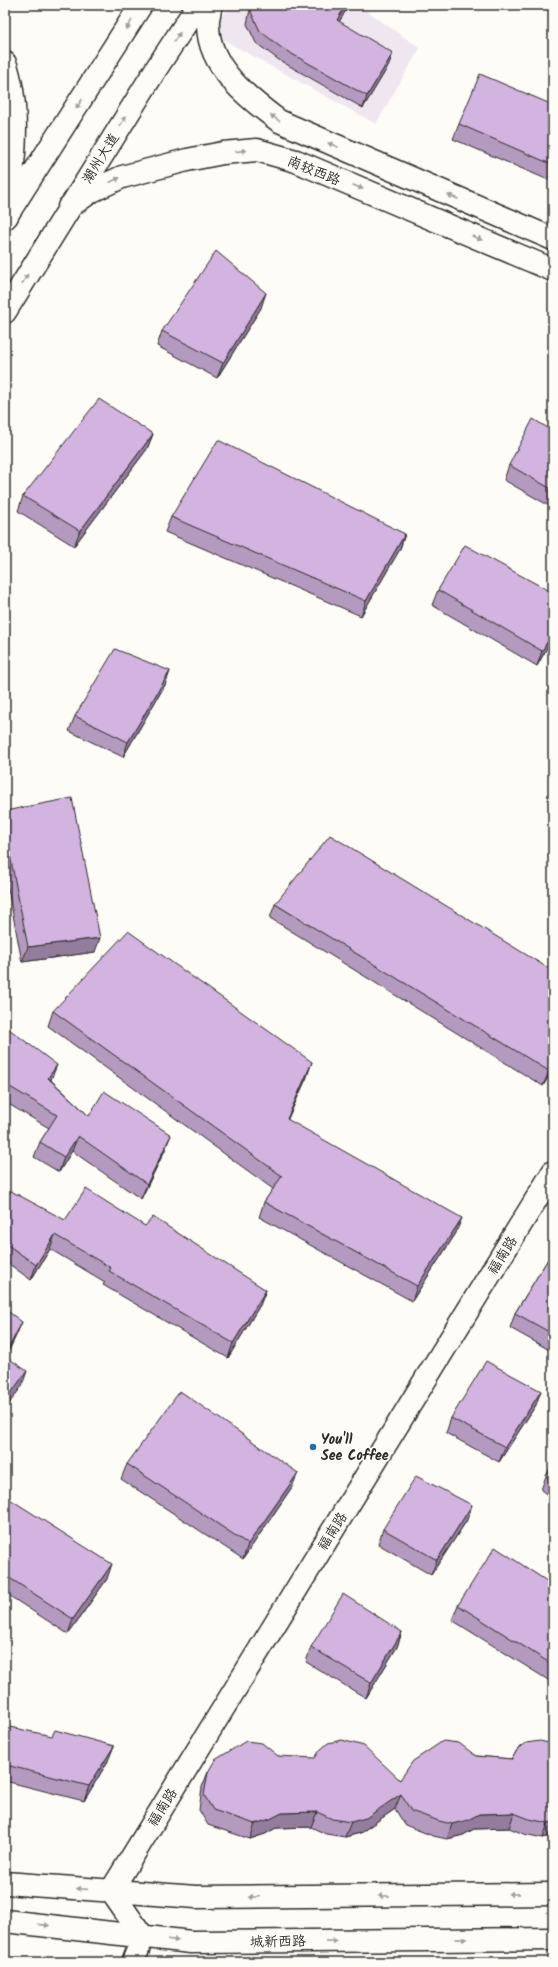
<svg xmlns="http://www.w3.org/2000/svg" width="558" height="1967" font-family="Kalam,'LXGW WenKai TC',sans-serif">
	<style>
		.built { fill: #f0e6f0 }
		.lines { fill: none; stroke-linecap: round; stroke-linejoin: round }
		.minor-casing { stroke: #2b2b2b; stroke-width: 25 }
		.major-casing { stroke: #2b2b2b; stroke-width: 25 }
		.highway-casing { stroke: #2b2b2b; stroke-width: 25 }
		.minor { stroke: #fdfcf7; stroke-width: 22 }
		.major { stroke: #fdfcf7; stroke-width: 22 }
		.highway { stroke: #fdfcf7; stroke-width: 22 }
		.wall { fill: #b59ac0; stroke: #2b2b2b }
		.shaded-wall { fill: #947d9c; stroke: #2b2b2b }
		.building { fill: #d3b3df; stroke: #2b2b2b }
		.oneway { fill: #9e9e9b }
		.poi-dot { fill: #1f6fb2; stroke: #fdfcf7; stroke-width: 1.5 }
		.labels { text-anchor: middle; stroke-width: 3.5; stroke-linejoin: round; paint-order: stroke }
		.street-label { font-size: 14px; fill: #2b2b2b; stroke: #fdfcf7 }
		.poi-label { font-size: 14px; font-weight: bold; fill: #2b2b2b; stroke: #fdfcf7; text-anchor: start }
	</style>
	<rect width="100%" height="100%" fill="#fdfcf7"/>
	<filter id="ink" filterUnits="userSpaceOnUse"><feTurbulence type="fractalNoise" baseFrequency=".025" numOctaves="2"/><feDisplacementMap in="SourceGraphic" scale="8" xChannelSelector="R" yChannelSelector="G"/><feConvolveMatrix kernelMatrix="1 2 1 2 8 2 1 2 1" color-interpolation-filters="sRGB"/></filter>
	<g filter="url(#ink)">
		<path class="built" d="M230,5H358L420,48L376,124L211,33Z"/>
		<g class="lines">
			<defs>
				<path id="minor" d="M133,1962L143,1937L111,1891L553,1172"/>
				<path id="major" d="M211,5C210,12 207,19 208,26C209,68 249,99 279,121L553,239
					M5,63C9,72 10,81 12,90C19,132 12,174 7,216
					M69,207L92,191L122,177L187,160L223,153L257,150L296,161L553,270
					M5,1883L196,1897L553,1894
					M5,1921L191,1942L553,1939"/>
				<path id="highway" d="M5,218L141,5
					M5,312L156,69L198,5"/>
			</defs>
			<use href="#minor" class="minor-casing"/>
			<use href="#major" class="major-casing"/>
			<use href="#highway" class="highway-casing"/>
			<use href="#minor" class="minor"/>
			<use href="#major" class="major"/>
			<use href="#highway" class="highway"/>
		</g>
		<path class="wall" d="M251,5H349L339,22L389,65L363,108L279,60L256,43L247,24Z
			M538,5H553V11Z
			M553,105V182L453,139L459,124Z
			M261,308L217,378L157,346L162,331Z
			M553,431V508L504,480L509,465Z
			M153,434L147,449L74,546L18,511L23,496Z
			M171,517L405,534L400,549L361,616L165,532Z
			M438,590L553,637L537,666L432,605Z
			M170,671L165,685L123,757L69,731L75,716Z
			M5,811L95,952L22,962L5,873Z
			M275,904L553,1069L543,1086L270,918Z
			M53,1011L307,1077L287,1120L456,1233L412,1301L259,1217L264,1202L273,1189L48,1026Z
			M5,1026L51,1080L89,1116L165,1150L141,1199L72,1151L59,1172L34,1157L40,1142L49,1128L5,1102Z
			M5,1201L65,1220L145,1226L266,1290L260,1305L228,1358L103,1285L105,1282L50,1249L31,1280L5,1261Z
			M553,1251V1352L510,1328L515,1313Z
			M536,1405L499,1462L446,1433L451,1418Z
			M127,1464L292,1487L243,1559L121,1479Z
			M553,1464V1499L541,1490L546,1476Z
			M5,1496L107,1579L68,1634L5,1593Z
			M467,1520L431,1575L378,1544L383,1529Z
			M553,1585V1683L452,1620L458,1605Z
			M402,1632L397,1647L366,1698L306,1662L311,1647Z
			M5,1726L108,1761L84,1801L5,1781Z
			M517,1750L553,1835L543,1838L524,1834L509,1828L474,1829L463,1835L447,1839L433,1836L405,1825L395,1809L360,1833L345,1837L326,1834L311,1827L276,1828L265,1834L250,1839L208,1825L199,1810L202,1787L208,1772L278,1756L400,1780L476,1756L512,1759Z"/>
		<path class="shaded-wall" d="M346,5H349L333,32L337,20Z
			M393,53L389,65L363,108L367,96Z
			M266,293L261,308L217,378L223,363Z
			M153,434L147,449L74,546L80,531Z
			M405,534L400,549L361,616L366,601Z
			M553,632V637L537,666L542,651Z
			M170,671L165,685L123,757L128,742Z
			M100,938L95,952L22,962L28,947Z
			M312,1062L307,1077L281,1134L287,1119Z
			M553,1063V1069L543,1086L549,1071Z
			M57,1065L51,1080L48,1078Z
			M171,1135L165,1150L141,1199L147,1184Z
			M78,1136L72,1151L59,1172L64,1157Z
			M462,1218L456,1233L412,1301L417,1286Z
			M55,1235L50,1249L31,1280L36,1265Z
			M266,1290L260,1305L228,1358L233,1343Z
			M22,1322L16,1336L5,1359V1355Z
			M27,1371L22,1386L5,1409V1401Z
			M541,1391L536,1405L499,1462L505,1447Z
			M298,1473L292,1487L243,1559L248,1544Z
			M472,1505L467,1520L431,1575L437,1560Z
			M112,1564L107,1579L68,1634L73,1619Z
			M402,1632L397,1647L366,1698L371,1683Z
			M114,1746L108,1761L84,1801L89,1786Z
			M401,1794L395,1809L360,1833L345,1837L351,1822Z
			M317,1812L311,1827L276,1828L265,1834L250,1839L255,1824L282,1813Z
			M514,1813L509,1828L474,1829L463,1835L447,1839L452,1824L479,1814Z
			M553,1822V1835L543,1838L548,1823Z"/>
		<path class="building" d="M253,5H346L337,20L393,53L367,96L283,49L260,31L251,12Z
			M480,74L553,105V165L459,124Z
			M216,251L266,293L223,363L162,331Z
			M99,399L153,434L80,531L23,496Z
			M533,419L553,431V490L509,465Z
			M218,440L405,534L366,601L171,517Z
			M465,545L553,593V632L542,651L438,590Z
			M115,649L170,671L128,742L75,716Z
			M72,798L100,938L28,947L5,830V811Z
			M330,835L553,971V1063L549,1071L275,904Z
			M128,931L312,1062L287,1119L462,1218L417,1286L264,1202L282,1176L53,1011Z
			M5,1026L57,1065L48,1078L89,1116L104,1091L171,1135L147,1184L78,1136L64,1157L40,1142L57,1115L5,1084Z
			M86,1189L145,1226L153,1217L266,1290L233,1343L109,1271L111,1268L55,1235L36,1265L5,1243V1201L11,1191L65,1220Z
			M553,1251V1334L515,1313Z
			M5,1309L22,1322L5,1355Z
			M5,1356L27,1371L5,1401Z
			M486,1361L541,1391L505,1447L451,1418Z
			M180,1391L298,1473L248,1544L127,1464Z
			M553,1464V1481L546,1476Z
			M416,1476L472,1505L437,1560L383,1529Z
			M5,1496L112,1564L73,1619L5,1575Z
			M495,1547L553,1585V1665L458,1605Z
			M343,1594L402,1632L371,1683L311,1647Z
			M5,1726L52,1736L55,1730L114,1746L89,1786L10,1766L5,1777Z
			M342,1740L364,1746L400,1780L413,1761L443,1741L459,1743L476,1756L512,1759L517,1750L526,1743L540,1741L553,1744V1822L548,1823L529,1819L514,1813L479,1814L468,1820L452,1824L439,1821L411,1811L401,1794L366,1818L351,1822L332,1819L317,1812L282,1813L270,1819L255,1824L213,1810L204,1795L208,1772L215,1760L246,1741L262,1743L278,1756L315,1758L320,1750L328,1743Z"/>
		<defs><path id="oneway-solid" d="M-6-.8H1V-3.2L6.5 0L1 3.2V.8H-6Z"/></defs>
		<g class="oneway">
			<use href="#oneway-solid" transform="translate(129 25) rotate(121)"/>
			<use href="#oneway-solid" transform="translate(177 37) rotate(-57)"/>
			<use href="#oneway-solid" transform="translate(79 104) rotate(123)"/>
			<use href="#oneway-solid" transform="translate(275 118) rotate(-145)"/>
			<use href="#oneway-solid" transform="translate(123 121) rotate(-58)"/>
			<use href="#oneway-solid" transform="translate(333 145) rotate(-157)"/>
			<use href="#oneway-solid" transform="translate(241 151) rotate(-6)"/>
			<use href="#oneway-solid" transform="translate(115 180) rotate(-25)"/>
			<use href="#oneway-solid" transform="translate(358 187) rotate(23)"/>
			<use href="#oneway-solid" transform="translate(453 197) rotate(-157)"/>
			<use href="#oneway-solid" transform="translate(477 238) rotate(23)"/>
			<use href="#oneway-solid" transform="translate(25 279) rotate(-59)"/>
			<use href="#oneway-solid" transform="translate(82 1889) rotate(-176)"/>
			<use href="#oneway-solid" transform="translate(514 1894) rotate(179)"/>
			<use href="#oneway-solid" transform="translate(384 1896) rotate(179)"/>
			<use href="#oneway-solid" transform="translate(254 1897) rotate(179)"/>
			<use href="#oneway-solid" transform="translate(44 1925) rotate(6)"/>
			<use href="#oneway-solid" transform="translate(461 1939) rotate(-1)"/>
			<use href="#oneway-solid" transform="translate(173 1940) rotate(7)"/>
			<use href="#oneway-solid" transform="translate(331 1941) rotate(-1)"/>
		</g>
	</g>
	<circle class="poi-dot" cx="313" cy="1447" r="4"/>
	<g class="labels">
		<g class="street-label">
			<text transform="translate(100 158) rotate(-58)" y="5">潮州大道</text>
			<text transform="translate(314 170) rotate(22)" y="5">南较西路</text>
			<text transform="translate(502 1255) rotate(-58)" y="5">福南路</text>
			<text transform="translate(332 1531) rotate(-58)" y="5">福南路</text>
			<text transform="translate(162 1807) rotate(-58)" y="5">福南路</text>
			<text transform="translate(278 1941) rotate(-1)" y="5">城新西路</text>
		</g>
		<g class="poi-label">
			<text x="321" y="1444">You'll<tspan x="321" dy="16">See Coffee</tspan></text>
		</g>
	</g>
	<rect width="558" height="1967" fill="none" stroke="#fdfcf7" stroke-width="20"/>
	<rect x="10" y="10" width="538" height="1947" fill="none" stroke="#2b2b2b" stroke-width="1.5" filter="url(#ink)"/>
</svg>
